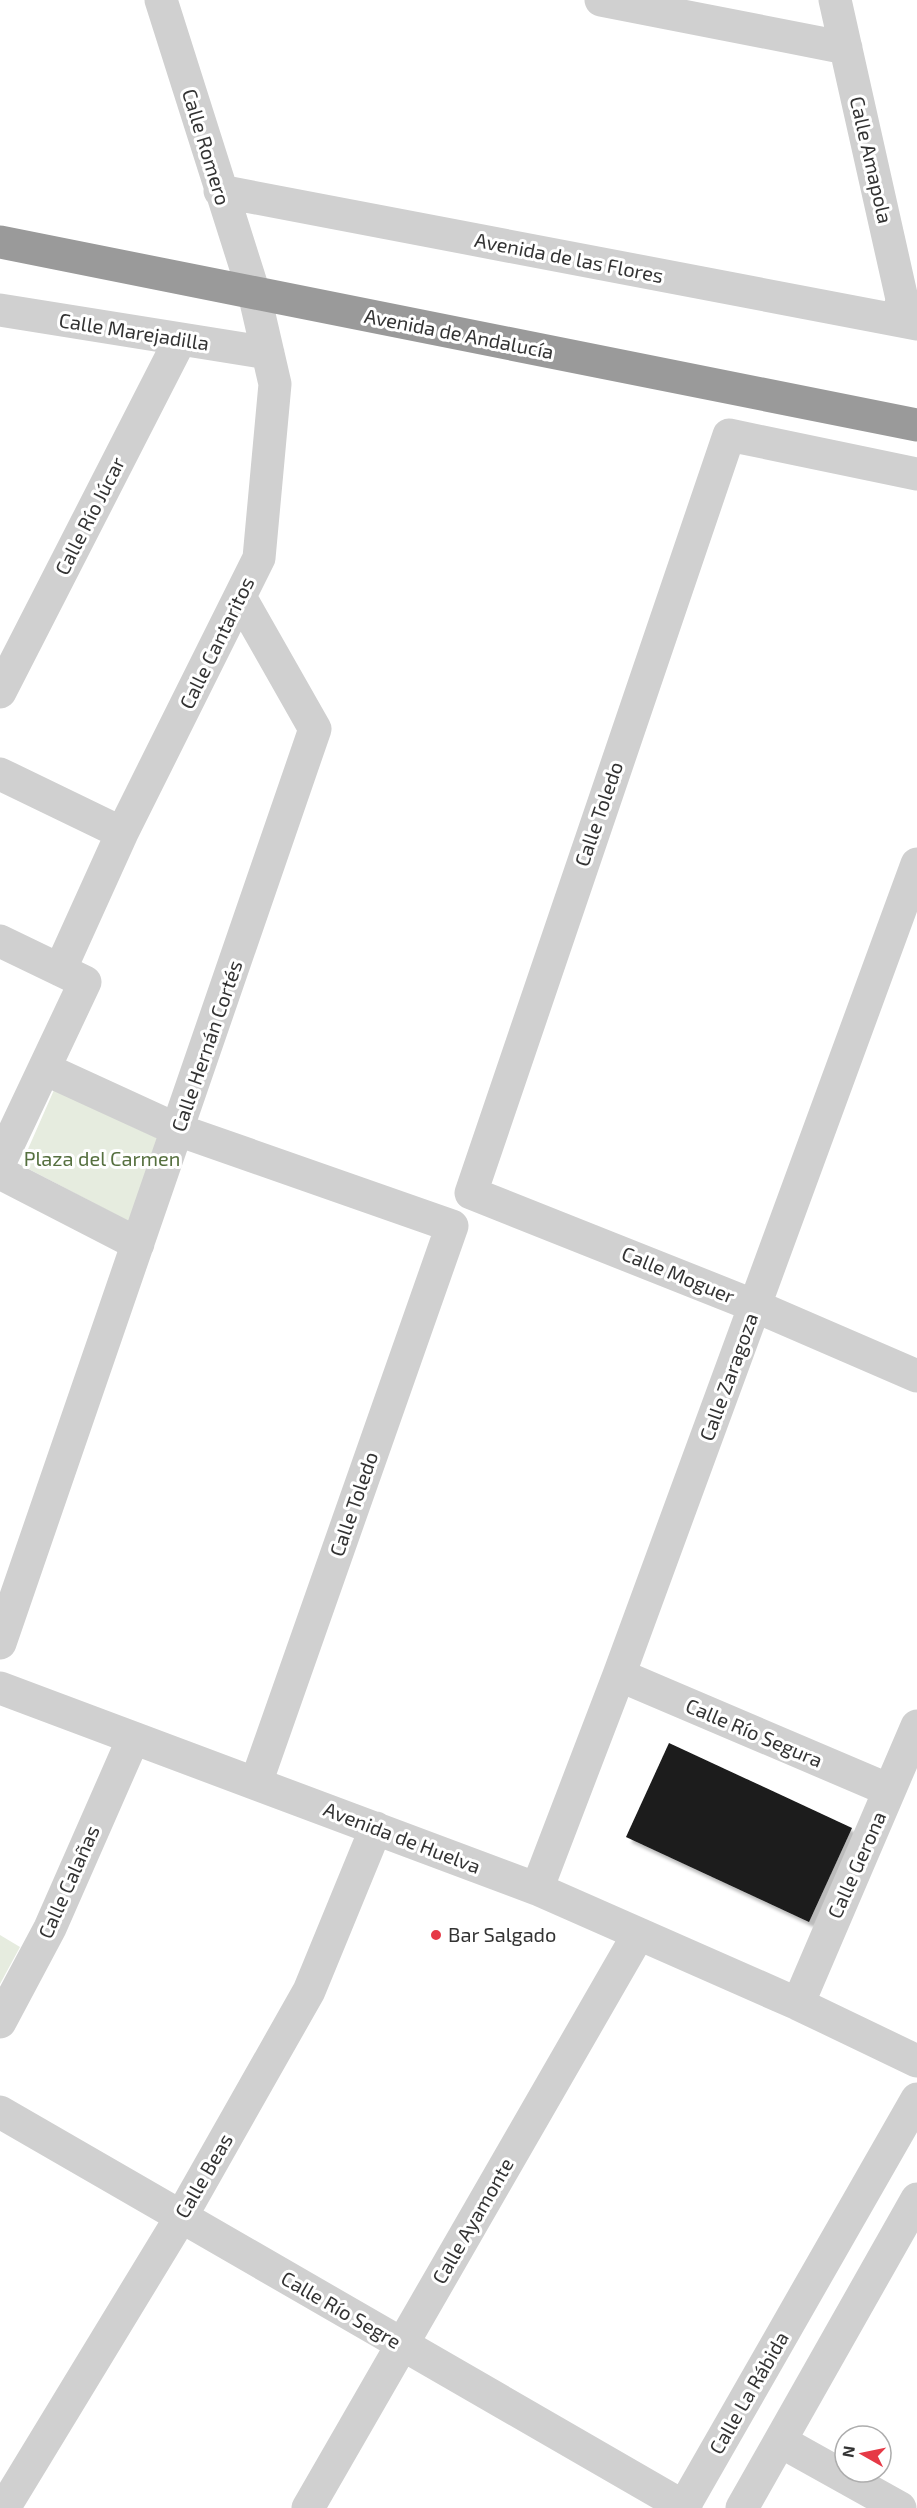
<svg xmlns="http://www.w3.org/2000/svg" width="917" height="2508" font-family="'Exo 2',sans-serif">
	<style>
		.green { fill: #e6ecdf }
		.building { fill: #1a1a1a; filter: url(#shadow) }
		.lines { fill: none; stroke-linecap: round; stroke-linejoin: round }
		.minor { stroke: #d0d0d0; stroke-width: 33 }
		.highway { stroke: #9a9a9a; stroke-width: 33 }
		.poi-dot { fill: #e63946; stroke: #fff; stroke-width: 2 }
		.labels { text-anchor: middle; stroke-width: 6; stroke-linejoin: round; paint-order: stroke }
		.street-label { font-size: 20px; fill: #333; stroke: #fff }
		.park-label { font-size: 20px; fill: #56703f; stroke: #fff }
		.poi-label { font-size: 20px; fill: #333; stroke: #fff; text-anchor: start }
	</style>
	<defs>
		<filter id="shadow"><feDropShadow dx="5.5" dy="5.5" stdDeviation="1.5" flood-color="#0004"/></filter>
	</defs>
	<rect width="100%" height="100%" fill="#fff"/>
	<path class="green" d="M54,1090L159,1139L130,1222L21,1165Z
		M0,1935L20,1947L0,1984Z"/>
	<path class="building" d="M669,1743L852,1828L809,1922L626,1837Z"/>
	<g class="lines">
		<path class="minor" d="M601,0L846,48
			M835,0L902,299L898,320
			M220,191L917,324
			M0,310L268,353
			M917,474L729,435L471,1193L755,1306L917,1376
			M0,692L180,340
			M0,774L122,833
			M0,941L85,982L0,1162
			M60,970L122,833L259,558L275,384L254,293L161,0
			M45,1069L178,1130L452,1226L256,1783
			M0,1173L138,1244
			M0,1643L315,729L240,597
			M619,1675L889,1790
			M0,1688L537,1889L798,2004L917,2061
			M537,1889L619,1675L917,864
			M798,2004L917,1726
			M0,2022L50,1928L133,1739
			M0,2112L686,2508
			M780,2441L900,2508
			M4,2508L181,2217L309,1991L376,1828
			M308,2508L638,1935
			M683,2508L917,2099
			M742,2508L917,2199"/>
		<path class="highway" d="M0,242L917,425"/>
	</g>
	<circle class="poi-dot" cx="436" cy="1935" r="6"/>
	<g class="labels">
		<g class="street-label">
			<text transform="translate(206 147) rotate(73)" y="7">Calle Romero</text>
			<text transform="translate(871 160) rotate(77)" y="7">Calle Amapola</text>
			<text transform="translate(569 258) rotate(11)" y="7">Avenida de las Flores</text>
			<text transform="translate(134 332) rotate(9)" y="7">Calle Marejadilla</text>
			<text transform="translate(459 334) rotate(11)" y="7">Avenida de Andalucía</text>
			<text transform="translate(90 516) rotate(-63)" y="7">Calle Río Júcar</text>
			<text transform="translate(217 643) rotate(-64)" y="7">Calle Cantaritos</text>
			<text transform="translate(599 814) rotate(-71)" y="7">Calle Toledo</text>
			<text transform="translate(207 1046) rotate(-71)" y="7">Calle Hernán Cortés</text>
			<text transform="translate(678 1275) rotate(22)" y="7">Calle Moguer</text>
			<text transform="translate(729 1377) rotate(-70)" y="7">Calle Zaragoza</text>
			<text transform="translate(354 1504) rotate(-71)" y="7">Calle Toledo</text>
			<text transform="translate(754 1733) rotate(23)" y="7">Calle Río Segura</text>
			<text transform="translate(402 1838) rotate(21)" y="7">Avenida de Huelva</text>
			<text transform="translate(857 1865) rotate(-66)" y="7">Calle Gerona</text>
			<text transform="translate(69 1882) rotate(-66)" y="7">Calle Calañas</text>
			<text transform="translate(204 2176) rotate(-60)" y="7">Calle Beas</text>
			<text transform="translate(473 2221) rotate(-60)" y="7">Calle Ayamonte</text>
			<text transform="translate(341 2310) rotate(30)" y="7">Calle Río Segre</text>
			<text transform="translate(749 2393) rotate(-60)" y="7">Calle La Rábida</text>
		</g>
		<g class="park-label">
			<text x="102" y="1166">Plaza del Carmen</text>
		</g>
		<g class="poi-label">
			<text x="448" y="1942">Bar Salgado</text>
		</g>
	</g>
	<g transform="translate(863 2454) rotate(279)"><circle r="28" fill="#ffffff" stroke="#adadad" stroke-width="1.5"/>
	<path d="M0-4.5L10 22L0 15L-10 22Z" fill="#e63946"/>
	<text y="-9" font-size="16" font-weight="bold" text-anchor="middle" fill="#333333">N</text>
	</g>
</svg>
